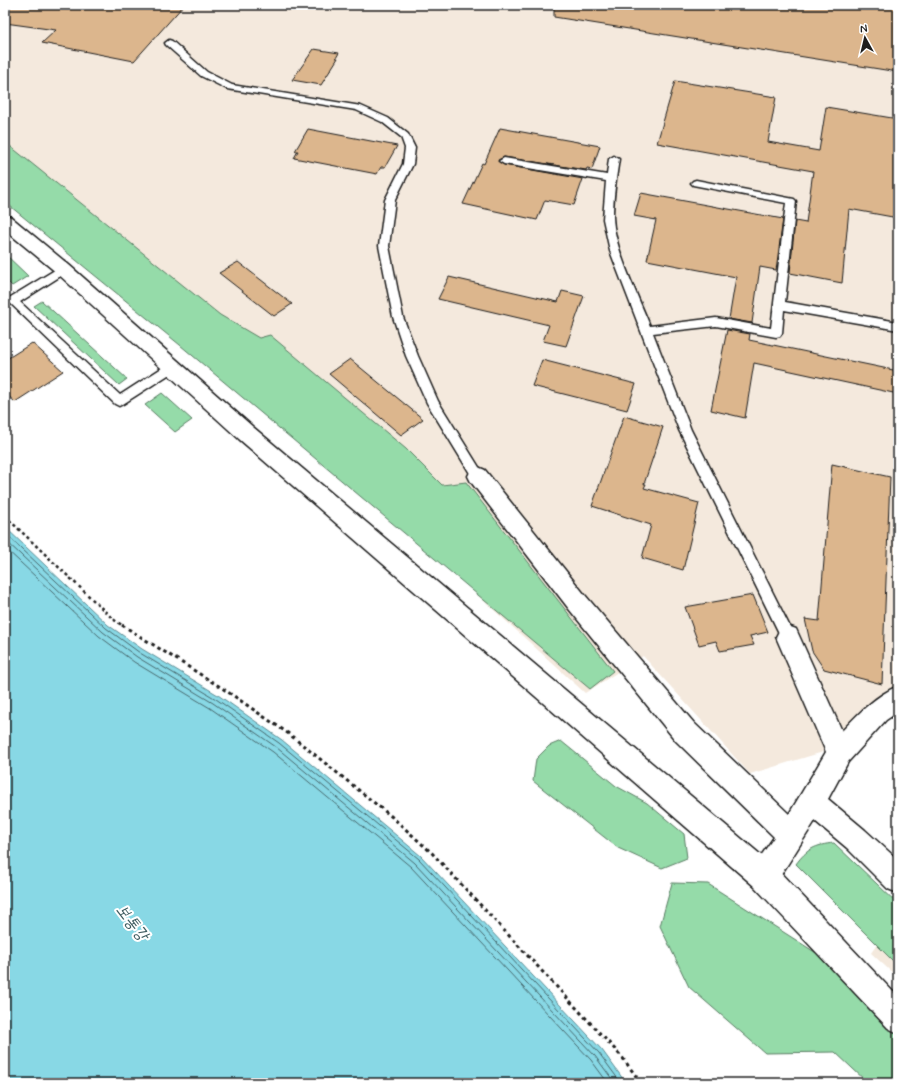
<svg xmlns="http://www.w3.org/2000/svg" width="903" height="1088" font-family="Mynerve,'Poor Story',sans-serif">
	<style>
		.built { fill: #f4e9dd }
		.green { fill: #95dba9; stroke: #587c62 }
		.water { fill: #88d8e5; stroke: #5d8d95 }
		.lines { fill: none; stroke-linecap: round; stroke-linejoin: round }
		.shore { stroke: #47676c; stroke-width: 1 }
		.building { fill: #dcb68d; stroke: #1c1c1c }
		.lane-casing { stroke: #1c1c1c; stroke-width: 3 }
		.street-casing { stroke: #1c1c1c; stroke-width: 3 }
		.secondary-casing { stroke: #1c1c1c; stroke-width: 3 }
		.path-far1 { stroke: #1c1c1c; stroke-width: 2.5; stroke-dasharray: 3 3; stroke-linecap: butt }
		.path { stroke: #1c1c1c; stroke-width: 3; stroke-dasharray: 3.5 3.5; stroke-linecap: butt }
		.lane { fill: #fff; fill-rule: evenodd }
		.street { fill: #fff; fill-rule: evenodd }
		.secondary { fill: #fff; fill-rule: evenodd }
		.labels { text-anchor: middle; stroke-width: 4; stroke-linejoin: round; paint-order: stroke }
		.near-water-label { font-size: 17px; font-style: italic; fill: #425e62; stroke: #fff }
	</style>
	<rect width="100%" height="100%" fill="#fff"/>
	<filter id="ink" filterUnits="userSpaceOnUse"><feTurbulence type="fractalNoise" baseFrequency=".025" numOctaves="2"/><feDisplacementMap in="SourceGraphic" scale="8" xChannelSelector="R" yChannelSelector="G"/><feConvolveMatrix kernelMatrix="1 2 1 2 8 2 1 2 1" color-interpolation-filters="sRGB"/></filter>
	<g filter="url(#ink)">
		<path class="built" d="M5,5H898V683L823,752L750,774L643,656L585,693L5,165Z
			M898,913V978L871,953Z"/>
		<path class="green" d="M5,142L220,315L259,338L270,335L406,449L442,485L466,482L613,671L590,689L180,345L5,202Z
			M5,254L28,276L12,286L5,279Z
			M42,301L127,379L119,385L34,306Z
			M162,393L192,420L175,432L145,405Z
			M561,741L616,786L647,803L684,834L687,858L662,868L618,848L533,781L536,759L549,746Z
			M834,843L898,904V966L796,864C807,849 815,845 834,843Z
			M672,883L708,884L832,963L898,1034V1083H868L835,1052L765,1053L689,987L660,926Z"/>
		<path class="water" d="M5,527L108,625L142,649L218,695L282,740L421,856L602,1050L626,1083H8L5,1079Z"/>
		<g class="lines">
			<path class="shore" d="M5,533L106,628L140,653L216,699L279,743L419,859L599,1053L621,1083
				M5,540L103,632L137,657L213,703L276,747L415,863L595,1056L615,1083
				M5,548L99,636L134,662L210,708L273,752L411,867L591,1060L608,1083"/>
		</g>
		<path class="building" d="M5,5H184L134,61L42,43L56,30L5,23Z
			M554,5H646L671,9V5H898V72L554,17Z
			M314,49L339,53L336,58H338L321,85L292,80Z
			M675,81L776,97L768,142L819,151L826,107L898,119V218L849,209L842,283L790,273L795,221L806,223L813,171L657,143Z
			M500,128L600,146L592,169L587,168L586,170L504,157L498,160L504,165L583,179L574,205L545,200L537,220L463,204L482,163L484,164Z
			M308,129L397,146L385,167H381L377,174L294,158L298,151H295Z
			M641,193L783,219L776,270L760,267L752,323L729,319L736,277L647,260L656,220L634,216Z
			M238,262L292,304L274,316L219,273Z
			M449,277L558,302L562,291L584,296L566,346L543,341L549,325L438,299Z
			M727,330L750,334L749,340L898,371V394L754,363L745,418L711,410Z
			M32,343L63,371L15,402L5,393V360Z
			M350,359L423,419L401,435L329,374Z
			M542,360L636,384L627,410L532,386Z
			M624,416L663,427L644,484H646L644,488L699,503L683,570L642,558L651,525L592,506Z
			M832,464L890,477L882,684L824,669L812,651L805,619L819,621Z
			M753,595L768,632L750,636L754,645L720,651L716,641L699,645L685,607Z"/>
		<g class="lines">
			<defs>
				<path id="lane" d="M169,40L172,41L207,72L232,85L361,106L388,118L408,134L415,148L413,164L395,200L389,246L403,317L418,356L438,401L482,472L484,476L482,480L478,481L474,480L427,403L406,356L393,317L379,246L385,200L403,164L405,148L401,137L382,122L356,110L227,89L201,76L166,45L165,43Z
					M614,156L619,159C616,178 613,198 613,217C614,248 638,296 650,326L716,318L771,328L786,203L693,185L691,183L693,181L696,180L794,199L796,201L785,302L898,322V330L784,310L782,333L780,336L776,337L716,326L653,333L691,430L795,637L793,641L788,643L783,641L679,430L610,251L603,219L606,181L504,164L499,161L504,158L607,175L609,159Z
					M63,265L67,266L68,269L67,272L20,302L120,395L168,364L172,363L176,364L178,367L176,370L123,404L119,406L115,404L8,301L9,298Z"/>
				<path id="street" d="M478,467L485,470L585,595L694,723L789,814L826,752L776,637L780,629L788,626L796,629L842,731C859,713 875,696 898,686V712L886,720L848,762L828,799L865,830L898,860V893L888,889L847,848L815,821L774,886L764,890L754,886L750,876L754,866L774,837L676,741L569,609L471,482L468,476L471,470Z"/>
				<path id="secondary" d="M5,215L11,217L69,265L253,427L774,866L898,997V1033L888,1028L754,886L239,439L57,273L5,230Z"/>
			</defs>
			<use href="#lane" class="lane-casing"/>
			<use href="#street" class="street-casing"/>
			<use href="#secondary" class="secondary-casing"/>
			<path class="path-far1" d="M5,516L113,619L123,626"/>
			<path class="path" d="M122,625L225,690L289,734L392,817L432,853L622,1057L641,1083"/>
			<use href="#lane" class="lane"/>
			<use href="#street" class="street"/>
			<use href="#secondary" class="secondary"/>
		</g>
	</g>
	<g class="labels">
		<g class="near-water-label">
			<text transform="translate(133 922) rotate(52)" y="6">보통강</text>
		</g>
	</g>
	<rect width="903" height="1088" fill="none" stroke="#fff" stroke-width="20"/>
	<rect x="10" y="10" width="883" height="1068" fill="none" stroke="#1c1c1c" stroke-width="1.5" filter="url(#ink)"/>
	<g transform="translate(865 38) rotate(352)" stroke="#ffffff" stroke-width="3" paint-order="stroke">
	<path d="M0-3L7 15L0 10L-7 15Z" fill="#1c1c1c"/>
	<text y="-6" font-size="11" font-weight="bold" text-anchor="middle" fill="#1c1c1c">N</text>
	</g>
</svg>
